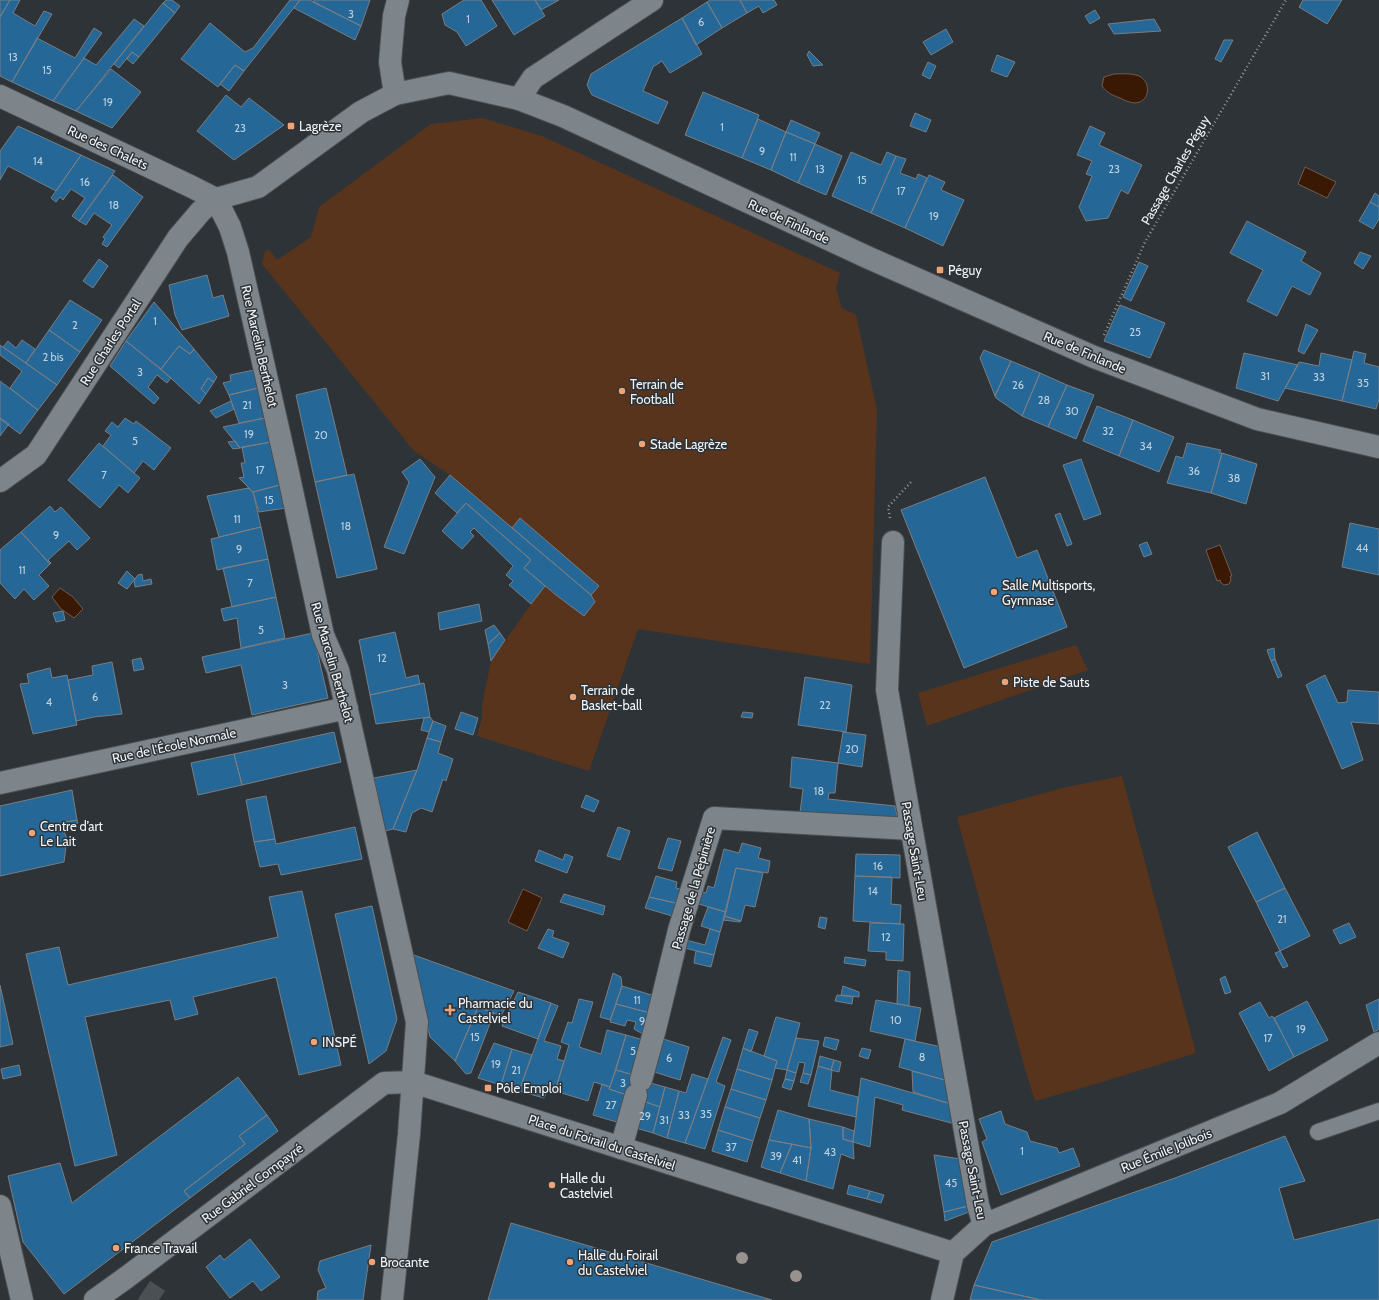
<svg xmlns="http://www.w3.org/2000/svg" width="1379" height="1300" font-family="Cabin,sans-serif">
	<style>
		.green { fill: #59341d }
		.water { fill: #391904; stroke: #705b4d }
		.building { fill: #256796; stroke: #787e83 }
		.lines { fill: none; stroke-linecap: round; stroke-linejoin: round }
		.minor-tunnel { stroke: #4a5054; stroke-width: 22; stroke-dasharray: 22 11; stroke-linecap: butt }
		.service-casing { stroke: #4a4f53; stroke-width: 18 }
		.pedestrian-casing { stroke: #4a4f53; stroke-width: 24 }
		.minor-casing { stroke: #4a4f53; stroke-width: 24 }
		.tertiary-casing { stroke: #4a4f53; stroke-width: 24 }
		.path { stroke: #93989b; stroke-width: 2.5; stroke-dasharray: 1 3; stroke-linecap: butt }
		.service { stroke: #7e858a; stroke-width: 16 }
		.pedestrian { stroke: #7e858a; stroke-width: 22 }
		.minor { stroke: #7e858a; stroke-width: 22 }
		.tertiary { stroke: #7e858a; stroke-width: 22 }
		.tree { fill: #99918d }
		.poi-dot { fill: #efa377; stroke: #2d3337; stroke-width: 1.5 }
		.labels { text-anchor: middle; stroke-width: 3; stroke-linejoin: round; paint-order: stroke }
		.number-label { font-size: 11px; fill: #bdd1df }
		.poi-label { font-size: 13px; fill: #f0f4f7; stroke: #2d3337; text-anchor: start }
		.street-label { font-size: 13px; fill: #f0f4f7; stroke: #2d3337 }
	</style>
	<rect width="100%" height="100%" fill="#2d3337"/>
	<path class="green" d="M482,118L542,136L840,273L836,288L842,308L856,315L877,410L870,664L638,629L589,771L477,736L482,718V705L491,661L531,604L545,586L584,616L595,603L591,595L599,586L520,519L512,528L450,475L414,451L262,264L265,251L269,250L277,260L311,237L319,207L431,124Z
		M1076,645L1088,670L927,726L918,693Z
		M1122,776L1196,1053L1102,1082L1035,1101L1025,1069L957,817L1066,787Z"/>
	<path class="water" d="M1114,74C1121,74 1129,73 1136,75C1151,78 1152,102 1135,103C1130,103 1124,100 1120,98C1112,95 1107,93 1102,86L1104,77Z
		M1305,167L1336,182L1327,198L1298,184Z
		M1220,545L1232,576H1230L1231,580L1229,584L1224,585L1221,583L1220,580L1217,581L1206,550Z
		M60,588L73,597L83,609L74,618L61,609L52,597Z
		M523,889L542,898L527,931L508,922Z"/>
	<path class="building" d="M0,0H10L0,17Z
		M10,0H20L13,13L35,26L44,11L52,14L12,82L0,76V17Z
		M166,0H172L180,6L175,13L163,3Z
		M290,0H300L244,71L235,65L218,87L181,59L210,23L245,52L253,48Z
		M300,0H310L361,26L355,40L294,8Z
		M314,0H370L361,26L313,2Z
		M464,0H481L497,26L466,46L457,32L445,25L442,14Z
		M492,0H535L545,16L514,35Z
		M535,0H559L541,10Z
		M710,0H740L747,13L722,28L707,2Z
		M740,0H774L777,5L763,13L759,6L747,13Z
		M1303,0H1342L1327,24L1299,7Z
		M707,2L722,28L696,45L682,18Z
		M163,3L175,13L139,57L132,52L119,68L114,64Z
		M1095,10L1100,18L1090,24L1085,16Z
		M682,18L702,54L670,73L662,61L653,67L643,91L668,102L658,124L592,95L587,85L591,74Z
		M134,19L144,26L76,111L53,101L84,58L96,65Z
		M1154,19L1161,31L1114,34L1108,24Z
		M94,28L102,33L53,101L12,82L37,38L75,58Z
		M946,29L953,42L931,55L923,42Z
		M1224,40H1233L1221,62L1215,59Z
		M809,51L823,65L813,66L807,55Z
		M132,52L139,57L133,64L127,59Z
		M997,55L1015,62L1007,77L991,71Z
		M928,62L936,66L930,79L922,75Z
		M235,65L244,71L229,91L220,84Z
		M111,69L141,92L112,128L76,111Z
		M703,92L759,115L742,158L685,135Z
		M226,95L241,107L249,98L284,125L234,160L197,131Z
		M915,113L931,120L926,132L910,126Z
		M758,119L786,132L771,170L742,158Z
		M791,120L820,133L815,144L786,132Z
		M18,126L81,155L56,191L8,166L0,180V151Z
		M1090,126L1105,133L1099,145L1142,165L1128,194L1121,190L1108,218L1086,221L1079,207L1092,176L1086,174L1092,161L1077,155Z
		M786,132L815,144L798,183L771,170Z
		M815,144L842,156L826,195L798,183Z
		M851,152L881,165L887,152L896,156L871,213L832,196Z
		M81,155L115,171L79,221L72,216L85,198L71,189L63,200L60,197L56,202L51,198Z
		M896,156L906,159L900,173L916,179L918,174L927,178L905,228L871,213Z
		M113,175L143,197L107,247L102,244L105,239L103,237L112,225L94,213L86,225L79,221Z
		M929,175L945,182L941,190L964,200L943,246L905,228Z
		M1375,193L1379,196V207L1370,202Z
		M1370,202L1379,207V219L1373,229L1359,221Z
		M1247,221L1306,252L1301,261L1321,273L1310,295L1292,286L1277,316L1247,301L1263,270L1230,253Z
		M1360,252L1371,256L1363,269L1354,263Z
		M99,259L108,266L93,288L83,281Z
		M1139,262L1148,266L1131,301L1123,297Z
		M207,275L213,298L223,295L229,316L182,330L175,315L169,285Z
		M70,300L102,320L80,352L49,330Z
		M154,302L194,349L190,354L179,346L161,369L126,341Z
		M1120,305L1165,323L1150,358L1104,341Z
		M1306,324L1318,330L1304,354L1298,351Z
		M49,330L80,352L57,385L26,363Z
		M22,340L35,349L26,363L3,347L8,341L16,348Z
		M126,341L171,378L167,383L157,375L148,387L159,398L154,404L110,366Z
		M0,345L57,385L38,410L10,388L22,371L0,355Z
		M179,346L190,354L194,349L217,377L214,382L208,378L201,389L206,394L199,404L161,369Z
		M984,350L1011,361L995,396L980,358Z
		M1354,351L1366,354L1364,363L1379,367V399L1376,409L1342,401Z
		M1244,353L1298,365L1278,401L1236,388Z
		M1321,353L1352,360L1342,401L1285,388L1299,362L1319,366Z
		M1011,361L1040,373L1022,416L996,398L995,396Z
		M254,370L258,388L229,395L223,383L231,381L230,375Z
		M1040,373L1067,385L1048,427L1022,416Z
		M208,378L214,382L206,394L201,389Z
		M0,381L38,410L20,434L0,419Z
		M1067,385L1094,395L1076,439L1048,427Z
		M258,388L265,418L239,423L229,395Z
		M326,388L347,475L315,482L296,395Z
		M231,401L234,409L216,418L210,411Z
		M1097,406L1133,420L1119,456L1083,441Z
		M0,418L9,424L0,436Z
		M125,418L134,424L136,421L171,448L154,470L143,461L134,473L103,446L111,435L105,431L112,422L118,427Z
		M265,418L271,442L240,448L223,427Z
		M1133,420L1174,437L1159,472L1119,456Z
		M235,441L240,448L233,449L228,442Z
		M271,442L280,485L253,492L239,478L244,477L241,463H245L242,447Z
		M99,443L140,478L128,493L119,485L100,508L68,480Z
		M1187,443L1221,450L1219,453H1222L1211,493L1167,483L1176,456L1183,458Z
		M1222,453L1257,464L1246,504L1211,493Z
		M420,459L435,477L404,554L384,547L409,482L402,472Z
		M1081,459L1101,514L1084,520L1063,465Z
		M354,474L377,569L337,578L315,482Z
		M450,475L591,595L595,602L584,616L556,595L524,568L531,560L466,503L457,513L435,493Z
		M985,477L1017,558L1037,550L1067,627L964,668L901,510Z
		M280,485L286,508L259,512L253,492Z
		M248,488L253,492L261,527L219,537L207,496Z
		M466,503L531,560L524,568L545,586L531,604L509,585L513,581L506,575L513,566L474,528L470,532L474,536L462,549L442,531Z
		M50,506L55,512L61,507L90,538L77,550L69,541L48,560L51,563L50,564L21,532Z
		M1060,513L1072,544L1067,546L1055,515Z
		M520,518L599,586L591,595L512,528Z
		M1350,523L1379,529V575L1342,567Z
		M261,527L268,559L217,570L211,539Z
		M21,532L50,564L39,575L49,586L34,600L24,589L15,599L0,583V550Z
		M1147,542L1152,554L1144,557L1139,545Z
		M268,559L276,597L232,607L223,568Z
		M127,571L135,579L127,589L118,583Z
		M142,574L143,581L151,579L152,584L135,587L134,580L138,575Z
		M276,597L285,638L241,648L237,618L224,621L221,609Z
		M479,604L482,621L440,630L438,613Z
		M63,611L65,620L56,622L53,613Z
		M494,625L500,633L488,644L485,630Z
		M395,632L406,678L418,675L420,684L370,695L359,640Z
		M313,633L328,698L252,715L241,665L206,673L202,657Z
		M500,633L505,640L491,661L488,644Z
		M1274,648L1275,659L1271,661L1267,650Z
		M141,658L144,669L134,671L132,660Z
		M1275,659L1282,676L1278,678L1271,661Z
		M112,662L122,714L94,717L76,721L68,680L93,675L92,666Z
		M50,668L52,678L67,675L77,725L33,734L20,684L29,683L27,674Z
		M1325,675L1338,703L1347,702L1348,690L1379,692V724L1351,722L1363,760L1342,769L1306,685Z
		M805,677L852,685L846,732L798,725Z
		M424,683L430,717L376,724L370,695Z
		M461,712L478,718L473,735L455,729Z
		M743,712L753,713L752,718L741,717Z
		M430,717L433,721L429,732L421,730L424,718Z
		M433,721L446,726L441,742L427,738Z
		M334,732L341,762L242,785L234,754Z
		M843,732L866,735L862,767L838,763Z
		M427,738L441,742L438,753L453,759L446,781L443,779L432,812L421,808L412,813L406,832L393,829L417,770Z
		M234,754L242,785L198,795L191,763Z
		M792,757L838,763L835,793H829L828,799L895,806L899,825L799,820L803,789L790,787Z
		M417,770L393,829L385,831L374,778Z
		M72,790L77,820L61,823L67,839L64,862L0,876V806Z
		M586,795L599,801L594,812L581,807Z
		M266,796L275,839L254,842L246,800Z
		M77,820L78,823L62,827L61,823Z
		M355,827L362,859L281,875L278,864L260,867L254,842L275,839L276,844Z
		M618,827L630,831L620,860L607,856Z
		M1257,832L1285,888L1256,902L1228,847Z
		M668,838L681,841L672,871L658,868Z
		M742,843L761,848L758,858L770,861L768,873L736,868L726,912L692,902L696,890L706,893L708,886L714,888L724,849L739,853Z
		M539,850L563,860L565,854L573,857L567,873L535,861Z
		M856,854L900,855V878L855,876Z
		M736,868L763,873L755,907L745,905L741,921L724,916Z
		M656,876L677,882L676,888L687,891L684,905L649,897Z
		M855,876L892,877L891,904L901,905L900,924L853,921Z
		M1285,888L1310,936L1280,951L1256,902Z
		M302,891L341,1065L299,1075L276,977L193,997L198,1014L175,1020L170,1000L85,1017L117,1155L75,1166L26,954L59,947L68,985L278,937L269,897Z
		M564,894L605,906L603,915L560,902Z
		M649,897L684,905L679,918L645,908Z
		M372,906L397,1019L386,1051L369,1064L335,914Z
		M708,907L726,912L720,932L701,926Z
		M724,916L741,921L740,922L723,920Z
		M820,917L827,918L825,929L818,927Z
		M870,923L904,924L903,961L886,960V952L868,951Z
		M1349,923L1356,937L1340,944L1333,930Z
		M548,929L554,931L552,937L569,943L563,958L538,948Z
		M710,929L720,932L714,955L680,947L682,939L705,945Z
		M696,951L714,955L711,967L694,963Z
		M1280,951L1288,966L1283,968L1275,953Z
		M411,954L514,991L501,1016L478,1007L455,1061L430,1037Z
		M845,957L866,960L865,966L844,963Z
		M898,970L910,972L909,1006L897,1004Z
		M613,973L621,977L622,986L610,1020L600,1017Z
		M1225,976L1231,992L1225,994L1220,979Z
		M0,985L13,1044L0,1047Z
		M622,986L658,997L654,1014L616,1004Z
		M843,986L859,992V997L841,995Z
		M518,992L551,1003L538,1039L502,1026Z
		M837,995L853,997L852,1004L835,1001Z
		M579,999L593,1002L579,1047L601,1054L607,1030L626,1035L610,1087L594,1082L588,1101L555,1091L569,1045L561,1042L568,1022L572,1023Z
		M1379,999V1029L1374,1032L1366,1005Z
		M876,1000L921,1008L915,1041L870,1031Z
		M1307,1001L1328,1040L1294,1057L1274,1018Z
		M1260,1002L1269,1018L1272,1016L1274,1018L1294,1057L1269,1071L1239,1013Z
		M551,1003L558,1006L544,1041L561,1046L557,1059L564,1061L555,1091L548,1089L544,1098L519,1091Z
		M616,1004L654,1014L648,1037L634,1029L636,1022L627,1020L625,1026L610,1022Z
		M478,1007L494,1013L471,1073L466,1074L455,1061Z
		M776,1017L800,1023L787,1070L775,1068L777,1061L764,1056Z
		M749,1029L758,1032L751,1052L743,1048Z
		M626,1035L647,1041L637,1076L616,1070Z
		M657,1037L689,1047L680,1080L648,1070Z
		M723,1037L731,1040L716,1082L725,1086L705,1149L685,1143Z
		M825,1037L839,1040L836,1050L823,1046Z
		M796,1038L819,1041L811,1075L803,1073L805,1063L799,1062L796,1073L787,1070Z
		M905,1039L942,1047L948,1081L899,1067Z
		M494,1043L512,1049L501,1085L478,1078Z
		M743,1048L777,1061L772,1080L737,1069Z
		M862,1048L871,1050L868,1059L859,1056Z
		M512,1049L532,1055L519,1091L501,1085Z
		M820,1056L834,1060L831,1070L818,1066Z
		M834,1060L841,1062L839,1072L831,1070Z
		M19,1065L21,1075L3,1079L1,1069Z
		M818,1066L832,1070L830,1090L858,1097L856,1117L808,1106Z
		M737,1069L772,1080L766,1100L731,1089Z
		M616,1070L637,1076L630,1096L609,1089Z
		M787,1070L796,1073L794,1081L785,1079Z
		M912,1071L948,1081L951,1104L913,1092Z
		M803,1073L811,1075L808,1084L800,1082Z
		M692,1074L708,1079L685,1143L667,1138L679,1091L686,1093Z
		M238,1077L267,1115L239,1136L245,1144L184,1191L190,1198L64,1294L23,1242L8,1176L60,1163L72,1203Z
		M861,1078L951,1104L955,1124L902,1110L903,1105L875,1097L870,1147L853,1142Z
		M785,1079L794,1081L791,1090L782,1087Z
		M647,1082L665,1087L660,1107L640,1100Z
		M602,1084L610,1087L609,1089L630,1096L620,1123L593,1115Z
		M665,1087L679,1091L667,1138L653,1133Z
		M731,1089L766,1100L760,1118L725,1107Z
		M640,1100L660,1107L653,1133L629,1126Z
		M725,1107L760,1118L753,1141L718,1130Z
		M778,1110L809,1119L811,1148L769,1140Z
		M1001,1111L1005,1124L1027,1132L1030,1141L1057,1148L1059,1153L1073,1148L1080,1166L1001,1195L982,1142L987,1139L979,1119Z
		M267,1115L278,1131L190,1198L184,1191L245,1144L239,1136Z
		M809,1119L843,1127V1139L853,1142L854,1159L841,1154L833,1189L806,1181L811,1148Z
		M843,1127L854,1131L853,1142L843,1139Z
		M718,1130L753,1141L747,1162L712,1151Z
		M1285,1136L1305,1181L1279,1188L1294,1240L1379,1219V1300H1041L974,1285L992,1242L1175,1178Z
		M769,1140L792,1144L780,1173L761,1167Z
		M792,1144L811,1148L806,1181L780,1173Z
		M934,1155L961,1159L968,1206L944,1212Z
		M849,1185L870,1191L867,1199L847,1194Z
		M870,1191L884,1195L881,1203L867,1199Z
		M968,1206L969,1212L945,1221L944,1212Z
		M511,1223L772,1300H488Z
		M250,1239L280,1277L261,1291L253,1281L230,1298L206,1267L220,1255L224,1260Z
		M371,1245L363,1300H317L318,1291L326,1288L318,1270L320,1261Z
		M974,1285L1041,1300H970Z"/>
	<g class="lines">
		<path class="minor-tunnel" d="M144,1290L159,1300"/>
		<defs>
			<path id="service" d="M1318,1132L1379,1111"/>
			<path id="pedestrian" d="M641,1080L655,1029L679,930L714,818L911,829
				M621,1148L636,1095"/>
			<path id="minor" d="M395,94L390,62L394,16L398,0
				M519,99L533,78L652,0
				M216,199L230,227L238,252L287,468L323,635L338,670L417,1022L409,1134L392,1300
				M893,542L887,690L978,1205L984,1225
				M0,783L347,708
				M0,1206L22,1300
				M953,1253L984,1225L1280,1103L1379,1043
				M95,1300L127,1277L384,1083L413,1082L953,1253
				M942,1300L953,1253"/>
			<path id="tertiary" d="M0,96L188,185L216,199
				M0,481L36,455L178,238L201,211L216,199L258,187L361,112L395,94L449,83L519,99L563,116L869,258L1094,357L1257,419L1379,447"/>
		</defs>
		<use href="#service" class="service-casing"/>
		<use href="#pedestrian" class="pedestrian-casing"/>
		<use href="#minor" class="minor-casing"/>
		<use href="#tertiary" class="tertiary-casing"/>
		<path class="path" d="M1104,335L1145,242L1286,0
			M890,518L888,507L911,482"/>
		<use href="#service" class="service"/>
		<use href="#pedestrian" class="pedestrian"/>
		<use href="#minor" class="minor"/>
		<use href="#tertiary" class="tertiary"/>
	</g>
	<g class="tree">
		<circle cx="742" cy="1258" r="6"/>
		<circle cx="796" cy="1276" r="6"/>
	</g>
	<g class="poi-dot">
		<rect x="287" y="122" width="8" height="8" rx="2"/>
		<rect x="936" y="266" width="8" height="8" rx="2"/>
		<circle cx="622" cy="391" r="4"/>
		<circle cx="642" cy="444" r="4"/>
		<circle cx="994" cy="592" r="4"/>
		<circle cx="1005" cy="682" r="4"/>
		<circle cx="573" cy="697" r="4"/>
		<circle cx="32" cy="833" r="4"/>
		<path d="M448 1004h4v4h4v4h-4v4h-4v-4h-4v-4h4z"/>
		<circle cx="314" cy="1042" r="4"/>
		<rect x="484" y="1084" width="8" height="8" rx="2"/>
		<circle cx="552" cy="1185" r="4"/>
		<circle cx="116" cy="1248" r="4"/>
		<circle cx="372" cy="1262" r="4"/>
		<circle cx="570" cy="1262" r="4"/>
	</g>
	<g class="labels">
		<g class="number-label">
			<text x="351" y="18">3</text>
			<text x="468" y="23">1</text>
			<text x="701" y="26">6</text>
			<text x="13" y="61">13</text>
			<text x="47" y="74">15</text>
			<text x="108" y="106">19</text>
			<text x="722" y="131">1</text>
			<text x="240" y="132">23</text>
			<text x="762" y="155">9</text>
			<text x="793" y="161">11</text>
			<text x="38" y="165">14</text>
			<text x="820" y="173">13</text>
			<text x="1114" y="173">23</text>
			<text x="862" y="184">15</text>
			<text x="85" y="186">16</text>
			<text x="901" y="195">17</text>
			<text x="114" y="209">18</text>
			<text x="934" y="220">19</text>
			<text x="155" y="325">1</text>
			<text x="75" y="329">2</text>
			<text x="1135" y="336">25</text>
			<text x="53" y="361">2 bis</text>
			<text x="140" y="376">3</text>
			<text x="1265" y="380">31</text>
			<text x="1319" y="381">33</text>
			<text x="1363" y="387">35</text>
			<text x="1018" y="389">26</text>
			<text x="1044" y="404">28</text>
			<text x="247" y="409">21</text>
			<text x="1072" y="415">30</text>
			<text x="1108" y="435">32</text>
			<text x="249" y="438">19</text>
			<text x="321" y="439">20</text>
			<text x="135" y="445">5</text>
			<text x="1146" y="450">34</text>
			<text x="260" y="474">17</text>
			<text x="1194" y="475">36</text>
			<text x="104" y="479">7</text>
			<text x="1234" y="482">38</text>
			<text x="269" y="504">15</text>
			<text x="237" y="523">11</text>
			<text x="346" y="530">18</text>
			<text x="56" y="539">9</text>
			<text x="1362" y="552">44</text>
			<text x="239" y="553">9</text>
			<text x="22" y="574">11</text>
			<text x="250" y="587">7</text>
			<text x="261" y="634">5</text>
			<text x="382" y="662">12</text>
			<text x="285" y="689">3</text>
			<text x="95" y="701">6</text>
			<text x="49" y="706">4</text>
			<text x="825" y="709">22</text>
			<text x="852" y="753">20</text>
			<text x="819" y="795">18</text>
			<text x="878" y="870">16</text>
			<text x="873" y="895">14</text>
			<text x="1282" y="923">21</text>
			<text x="886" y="941">12</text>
			<text x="637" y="1004">11</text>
			<text x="896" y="1024">10</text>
			<text x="642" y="1025">9</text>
			<text x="1301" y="1033">19</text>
			<text x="475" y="1041">15</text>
			<text x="1268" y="1042">17</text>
			<text x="633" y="1055">5</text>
			<text x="922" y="1061">8</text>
			<text x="669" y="1062">6</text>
			<text x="496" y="1068">19</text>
			<text x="516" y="1074">21</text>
			<text x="623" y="1087">3</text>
			<text x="611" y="1109">27</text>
			<text x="706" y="1118">35</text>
			<text x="684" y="1119">33</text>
			<text x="645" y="1120">29</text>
			<text x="664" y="1124">31</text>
			<text x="731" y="1151">37</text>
			<text x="1022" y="1155">1</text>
			<text x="830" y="1156">43</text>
			<text x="776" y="1160">39</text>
			<text x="797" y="1164">41</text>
			<text x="951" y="1187">45</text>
		</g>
		<g class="poi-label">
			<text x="299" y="131">Lagrèze</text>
			<text x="948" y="275">Péguy</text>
			<text x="630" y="389">Terrain de<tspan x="630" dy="15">Football</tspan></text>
			<text x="650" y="449">Stade Lagrèze</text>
			<text x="1002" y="590">Salle Multisports,<tspan x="1002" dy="15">Gymnase</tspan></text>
			<text x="1013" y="687">Piste de Sauts</text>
			<text x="581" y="695">Terrain de<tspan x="581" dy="15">Basket-ball</tspan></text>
			<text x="40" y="831">Centre d’art<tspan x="40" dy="15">Le Lait</tspan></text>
			<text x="458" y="1008">Pharmacie du<tspan x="458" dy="15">Castelviel</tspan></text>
			<text x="322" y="1047">INSPÉ</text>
			<text x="496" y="1093">Pôle Emploi</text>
			<text x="560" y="1183">Halle du<tspan x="560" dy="15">Castelviel</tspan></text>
			<text x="124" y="1253">France Travail</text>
			<text x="578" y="1260">Halle du Foirail<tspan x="578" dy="15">du Castelviel</tspan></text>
			<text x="380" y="1267">Brocante</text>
		</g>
		<g class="street-label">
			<text transform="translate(108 147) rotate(25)" y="5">Rue des Chalets</text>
			<text transform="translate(1175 170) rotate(-60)" y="5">Passage Charles Péguy</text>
			<text transform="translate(789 221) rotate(25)" y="5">Rue de Finlande</text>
			<text transform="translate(110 342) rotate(-57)" y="5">Rue Charles Portal</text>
			<text transform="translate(260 346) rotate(77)" y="5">Rue Marcelin Berthelot</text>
			<text transform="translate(1085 352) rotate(23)" y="5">Rue de Finlande</text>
			<text transform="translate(333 662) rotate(74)" y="5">Rue Marcelin Berthelot</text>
			<text transform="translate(174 745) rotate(-12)" y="5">Rue de l'École Normale</text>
			<text transform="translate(915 851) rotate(80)" y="5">Passage Saint-Leu</text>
			<text transform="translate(693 888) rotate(-74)" y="5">Passage de la Pépinière</text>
			<text transform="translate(602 1142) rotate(18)" y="5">Place du Foirail du Castelviel</text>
			<text transform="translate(1166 1150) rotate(-22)" y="5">Rue Émile Jolibois</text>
			<text transform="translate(973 1170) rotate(79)" y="5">Passage Saint-Leu</text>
			<text transform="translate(252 1183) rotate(-37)" y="5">Rue Gabriel Compayré</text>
		</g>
	</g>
</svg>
